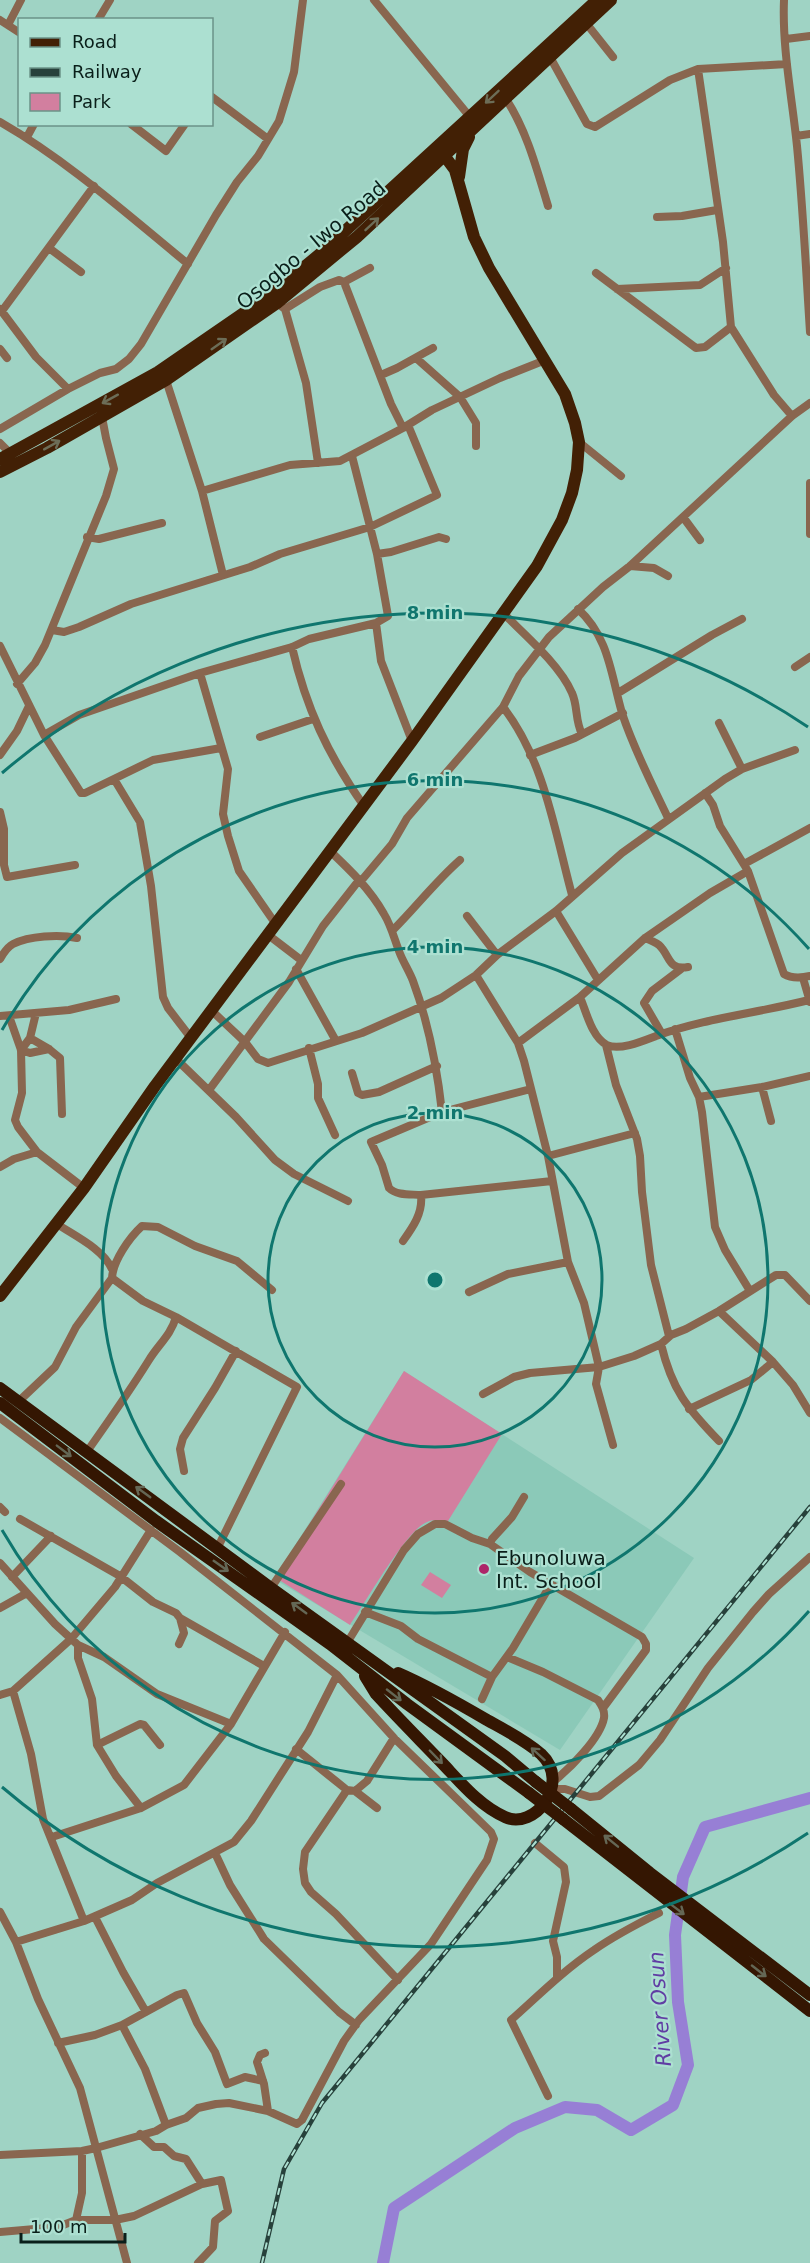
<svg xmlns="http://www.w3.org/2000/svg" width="810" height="2263" font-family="'DejaVu Sans',sans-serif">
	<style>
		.built { fill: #8bc9b8 }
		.green { fill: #d27f9f }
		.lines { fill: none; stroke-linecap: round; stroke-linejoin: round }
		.river { stroke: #977fd5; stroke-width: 12 }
		.minor { stroke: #89664f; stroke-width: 8 }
		.primary { stroke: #422005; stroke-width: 12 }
		.trunk { stroke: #341602; stroke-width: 12 }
		.rail-casing { stroke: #27413b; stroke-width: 4.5 }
		.rail { stroke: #ace0d1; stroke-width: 2; stroke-dasharray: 7; stroke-linecap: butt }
		.trunk-bridge { stroke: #341602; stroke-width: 12 }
		.oneway { stroke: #6c6d57 }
		.oneway2 { stroke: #646755 }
		.ring { fill: none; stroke: #0f766e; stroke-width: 3 }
		.poi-dot { fill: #ad2569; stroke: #ace0d1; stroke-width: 2 }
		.labels { text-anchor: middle; stroke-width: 4.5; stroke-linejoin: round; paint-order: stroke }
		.street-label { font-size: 20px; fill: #0a1f1a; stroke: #ace0d1 }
		.poi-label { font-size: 20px; fill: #0a1f1a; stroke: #ace0d1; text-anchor: start }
		.water-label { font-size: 21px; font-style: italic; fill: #603da3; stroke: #ace0d1 }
		.centre { fill: #0f766e; stroke: #ace0d1; stroke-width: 3 }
		.ring-label { font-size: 18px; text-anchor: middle; font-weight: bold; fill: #0f766e; stroke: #ace0d1; stroke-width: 4.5; stroke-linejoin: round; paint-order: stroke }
	</style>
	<rect width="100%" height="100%" fill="#9fd3c4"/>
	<path class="built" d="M404,1371L694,1558L560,1750L274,1579Z"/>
	<path class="green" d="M404,1371L502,1434L448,1521C439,1520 433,1519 425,1523C405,1533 365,1603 350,1625L276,1578Z
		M430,1572L451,1585L442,1598L421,1585Z"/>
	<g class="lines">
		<path class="river" d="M383,2263L394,2208L515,2128L565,2107L597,2110L631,2130L673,2105L688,2065L678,2002L675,1935L683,1877L705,1827L810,1798"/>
		<path class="minor" d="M374,0L470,117
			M784,0C782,48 792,97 797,146C803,208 806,270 810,332
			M0,20L20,33
			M98,20L110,0
			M586,23L613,57
			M8,25L21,0
			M786,39L810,36
			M550,57L587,124L595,127L670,80L698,69L787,64
			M698,69L723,242L731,327L774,395L792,416L810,403
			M212,97L268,139
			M506,99C527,131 537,170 548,206
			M0,122C68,161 128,215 188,264
			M131,124L166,151L185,124
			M796,136L810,134
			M27,137L34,124
			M657,217L682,216L717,210
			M49,248L81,272
			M596,273L696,348L705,347L731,327
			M344,282L391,404L403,428
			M617,289L700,285L726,268
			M277,303L285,309L306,383L318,463
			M0,309L36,357L68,389
			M285,309L320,287L339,280L344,282L370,268
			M2,311L94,186
			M0,349L7,358
			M416,358L460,397L476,423V446
			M381,375L397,368L433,348
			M166,380L202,491L223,575
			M0,429L68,389L100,373L116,369L129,359L141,344L216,215L237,182L258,156L279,121L294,72L303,0
			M579,442L621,476
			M0,443L10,453
			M810,483V534
			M202,491L290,465L340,461L403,428L432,410L500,378L543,361
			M683,517L700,540
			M87,537L99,539L162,523
			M377,554L391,552L439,537L446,539
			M630,566L654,568L668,576
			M578,609C609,637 611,675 622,713C634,750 652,784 668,818
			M504,614C525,635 560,665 572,693C578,706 575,721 582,734
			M376,623L381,661L412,741
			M52,630L64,632L79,627L131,604L250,567L280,554L370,527L437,495L408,425
			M0,646L44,735L81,793H85L153,760L221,748
			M292,647C306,708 328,755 364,806
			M795,667L810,657
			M200,673L228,769L223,814L228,836L239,871L275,923
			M17,684L35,663L45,645L106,496L114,469L106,438L102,417
			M618,693L712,635L742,619
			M503,707C544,759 555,832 572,895
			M719,723L742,769
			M44,735L79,715L200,673L292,647L309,639L376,623L388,616L377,554L352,456
			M260,737L313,719
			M0,755L17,731L29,706
			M530,755L575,738L623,713
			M114,779L140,822L151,886L163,997L168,1008L191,1038
			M705,793L713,805L720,826L748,871L784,974C792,979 801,978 810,976
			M0,812L4,829V865L7,877L75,865
			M330,851C350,870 370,889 384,914C392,927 395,942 401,956C405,965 410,973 413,981C429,1024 437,1067 442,1112
			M744,864L810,828
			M556,911L598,980
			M467,916L497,955
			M393,930C416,907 436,881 460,860
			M267,934L301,960
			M645,938C650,940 655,942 659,945C670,955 668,971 688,967
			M0,959C3,954 7,947 13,944C29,936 59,934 77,938
			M296,969L336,1041
			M476,975L518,1043L524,1061L548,1156L568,1262L584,1303L599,1367L596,1384L613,1445
			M803,978L810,1002
			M580,997C586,1011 592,1038 607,1045C619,1051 643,1041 656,1036C705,1018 758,1013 809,1000
			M212,1011L245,1042L258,1059L268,1063L362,1033L441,998L476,975L497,955L556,911L622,853L725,779L742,769L795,750
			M36,1013L30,1038L21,1050L30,1053L49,1049
			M0,1016L69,1010L116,999
			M9,1016L21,1050L22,1093L15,1120L18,1127L37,1152L84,1188
			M675,1029L690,1078L699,1097L702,1112L715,1227L725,1250L750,1291
			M662,1034L644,1003L652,991L681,969
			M30,1038L49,1049L60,1058L62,1114
			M518,1043L580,997L645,938L710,893L748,871
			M606,1045L616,1085L637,1139L640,1156L642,1192L651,1265L669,1336
			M309,1048L318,1084V1098L335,1135
			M176,1059L236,1117L275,1160L294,1174L348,1201
			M352,1073L358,1093L362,1095L379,1092L437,1066
			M762,1087L771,1121
			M531,1089L442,1112L371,1142L382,1165L389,1188C397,1196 411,1194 421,1195L552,1181
			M209,1090L289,982L323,926L356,884L361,881L392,844L407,818L503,707L519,676L549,637L603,587L630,566L792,416
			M699,1097L762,1087L810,1076
			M548,1156L635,1133
			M0,1167L14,1159L37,1152
			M57,1224C75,1236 103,1249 112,1269
			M403,1241C413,1227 423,1213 421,1195
			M112,1278L143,1301L176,1317L297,1387L217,1549
			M469,1292L508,1274L568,1262
			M719,1311L773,1362L793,1385L810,1413
			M661,1344C672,1390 687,1408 719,1441
			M483,1394L514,1377L530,1373L599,1367L634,1356L661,1344L671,1335L686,1329L719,1311L776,1275H785L810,1301
			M18,1402L55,1367L76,1327L112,1278C113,1261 129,1238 142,1226L158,1227L195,1246L237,1261L272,1290
			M689,1409L751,1380L773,1362
			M0,1418L180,1552L337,1675L394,1738L491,1832L494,1839L487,1860L431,1944L359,2020L344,2041L302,2120L297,2124L268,2111
			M86,1453C108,1422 129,1392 149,1360C158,1345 171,1335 176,1317
			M184,1471L180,1449L183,1438L215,1388L236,1351
			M0,1507L5,1512
			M20,1519L120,1576L153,1602L176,1613L180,1618L184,1633L179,1644
			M490,1544L492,1539L512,1517L524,1497
			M0,1563L55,1624L78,1645L104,1657L157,1694L231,1724
			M12,1577L51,1536
			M271,1588L341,1484
			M0,1608L27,1593
			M365,1612L401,1626L418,1639L492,1677
			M180,1618L264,1666
			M347,1643L404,1550L418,1534L435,1524H445L472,1538L490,1544L530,1572L642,1637L646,1644V1650L603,1708
			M78,1645V1658L92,1699L97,1745L116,1776L141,1808
			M507,1657L543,1672L598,1700C602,1706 605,1711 604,1718C600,1739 569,1769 553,1782
			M13,1691L31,1754L43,1819L84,1921
			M0,1695L13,1691L71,1639L115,1587L151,1530
			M482,1699L492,1677L513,1648L551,1584
			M97,1745L140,1724L144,1725L160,1745
			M296,1749L347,1790L355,1791L367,1781L394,1738
			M553,1789H565L590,1797L599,1796L639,1765L660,1740L708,1668L753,1612L769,1594L810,1557
			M347,1790L305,1852L303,1869L305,1883L311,1892L336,1914L398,1980
			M355,1791L377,1808
			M52,1837L141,1808L184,1785L231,1724L285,1632
			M535,1843L564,1867L566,1882L553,1941L557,1957V1978
			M215,1853L230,1885L264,1939L339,2012L356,2025
			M0,1912L16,1942L38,1999L80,2088L127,2263
			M95,1917L123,1972L146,2012
			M16,1942L84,1921L132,1900L157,1883L234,1842L251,1821L308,1732L337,1675
			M122,2025L145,2069L166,2125
			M58,2043L95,2035L122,2025L177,1995L184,1993L197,2023L215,2052L227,2084L245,2077L263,2081
			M548,2096L511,2020C538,1996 564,1970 594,1950C614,1936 637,1924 659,1913
			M140,2134L154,2147H164L174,2156L186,2159L202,2184
			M0,2155L82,2151L96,2148L156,2131L166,2125L186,2118L198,2108L216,2104L229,2103L268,2111L264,2084L257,2062L260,2055L265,2053
			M76,2220L82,2193V2151
			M0,2232L58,2227L76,2220H115L134,2216L202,2184L221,2180L228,2211L215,2221L213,2247L198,2263"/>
		<path class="primary" d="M459,177L463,149L469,137
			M0,459L158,372L270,295L320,254L597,0
			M0,472L47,448L166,380L277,303L357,237L611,0
			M0,1296L84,1188L155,1086L412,741L537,566L562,520L572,493L577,470L579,442L575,423L565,394L489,268L474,237L455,170L438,147"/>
		<path class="trunk" d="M0,1388L271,1588L505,1756L536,1782
			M0,1403L156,1521L330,1644L407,1704L529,1793
			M365,1676L376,1694C398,1718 421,1741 443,1764C461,1783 480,1806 505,1817C534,1831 572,1783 541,1754C525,1740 505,1730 487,1720C458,1703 428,1686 398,1673
			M571,1809L650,1873L810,1995
			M563,1819L810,2011"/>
		<defs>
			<path id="rail" d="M262,2263L284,2169L322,2103L810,1507"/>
		</defs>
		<use href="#rail" class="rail-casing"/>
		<use href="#rail" class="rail"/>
		<path class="trunk-bridge" d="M536,1782L571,1809
			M529,1793L563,1819"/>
	</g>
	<defs><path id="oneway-shaft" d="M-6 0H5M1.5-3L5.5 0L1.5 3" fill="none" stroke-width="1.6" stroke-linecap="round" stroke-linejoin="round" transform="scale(1.5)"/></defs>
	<g class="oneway">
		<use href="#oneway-shaft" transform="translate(492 97) rotate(137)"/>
		<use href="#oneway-shaft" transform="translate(372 224) rotate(-43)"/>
		<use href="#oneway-shaft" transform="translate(219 344) rotate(-35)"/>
		<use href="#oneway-shaft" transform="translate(110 399) rotate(151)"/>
		<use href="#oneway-shaft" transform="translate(52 445) rotate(-29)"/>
	</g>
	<g class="oneway2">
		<use href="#oneway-shaft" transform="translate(64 1451) rotate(37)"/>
		<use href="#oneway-shaft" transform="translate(143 1492) rotate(-144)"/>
		<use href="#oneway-shaft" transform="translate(221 1566) rotate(35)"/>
		<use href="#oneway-shaft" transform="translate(299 1608) rotate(-144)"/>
		<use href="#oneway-shaft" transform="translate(394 1695) rotate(38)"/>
		<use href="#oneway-shaft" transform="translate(538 1754) rotate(-138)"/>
		<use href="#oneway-shaft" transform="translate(436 1757) rotate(46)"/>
		<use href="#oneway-shaft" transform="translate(611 1841) rotate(-141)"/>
		<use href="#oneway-shaft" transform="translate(677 1909) rotate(37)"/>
		<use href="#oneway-shaft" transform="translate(759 1971) rotate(38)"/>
	</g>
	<g class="ring">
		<circle cx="435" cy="1280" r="167"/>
		<circle cx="435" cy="1280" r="333"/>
		<path d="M809 1611A500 500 0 0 1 2 1530M2 1030A500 500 0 0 1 809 949"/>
		<path d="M808 1833A667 667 0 0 1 2 1787M2 773A667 667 0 0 1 808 727"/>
	</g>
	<circle class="poi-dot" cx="484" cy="1569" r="6"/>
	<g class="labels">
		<g class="street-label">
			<text transform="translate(311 245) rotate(-40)" y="7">Osogbo - Iwo Road</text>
		</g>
		<g class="poi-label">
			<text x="496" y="1565">Ebunoluwa<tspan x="496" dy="23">Int. School</tspan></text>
		</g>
		<g class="water-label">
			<text transform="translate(660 2009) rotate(-94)" y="7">River Osun</text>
		</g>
	</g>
	<circle cx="435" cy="1280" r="9" class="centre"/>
	<g class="ring-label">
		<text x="435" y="619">8 min</text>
		<text x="435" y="786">6 min</text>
		<text x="435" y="953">4 min</text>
		<text x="435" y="1119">2 min</text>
	</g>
	<rect x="18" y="18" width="195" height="108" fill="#ace0d1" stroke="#6b9388" stroke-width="1.5"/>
	<rect x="30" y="38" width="30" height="9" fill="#422005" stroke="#6b9388" stroke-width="1.5"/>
	<text x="72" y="48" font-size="18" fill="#0a1f1a">Road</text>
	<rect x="30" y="68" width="30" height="9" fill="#27413b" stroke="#6b9388" stroke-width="1.5"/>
	<text x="72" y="78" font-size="18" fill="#0a1f1a">Railway</text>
	<rect x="30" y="93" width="30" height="18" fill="#d27f9f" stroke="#6b9388" stroke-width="1.5"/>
	<text x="72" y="108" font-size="18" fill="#0a1f1a">Park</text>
	<path d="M21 2233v9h104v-9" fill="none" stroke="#0a1f1a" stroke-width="3"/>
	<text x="30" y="2233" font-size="18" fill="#0a1f1a" stroke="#ace0d1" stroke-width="4.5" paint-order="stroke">100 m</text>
</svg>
